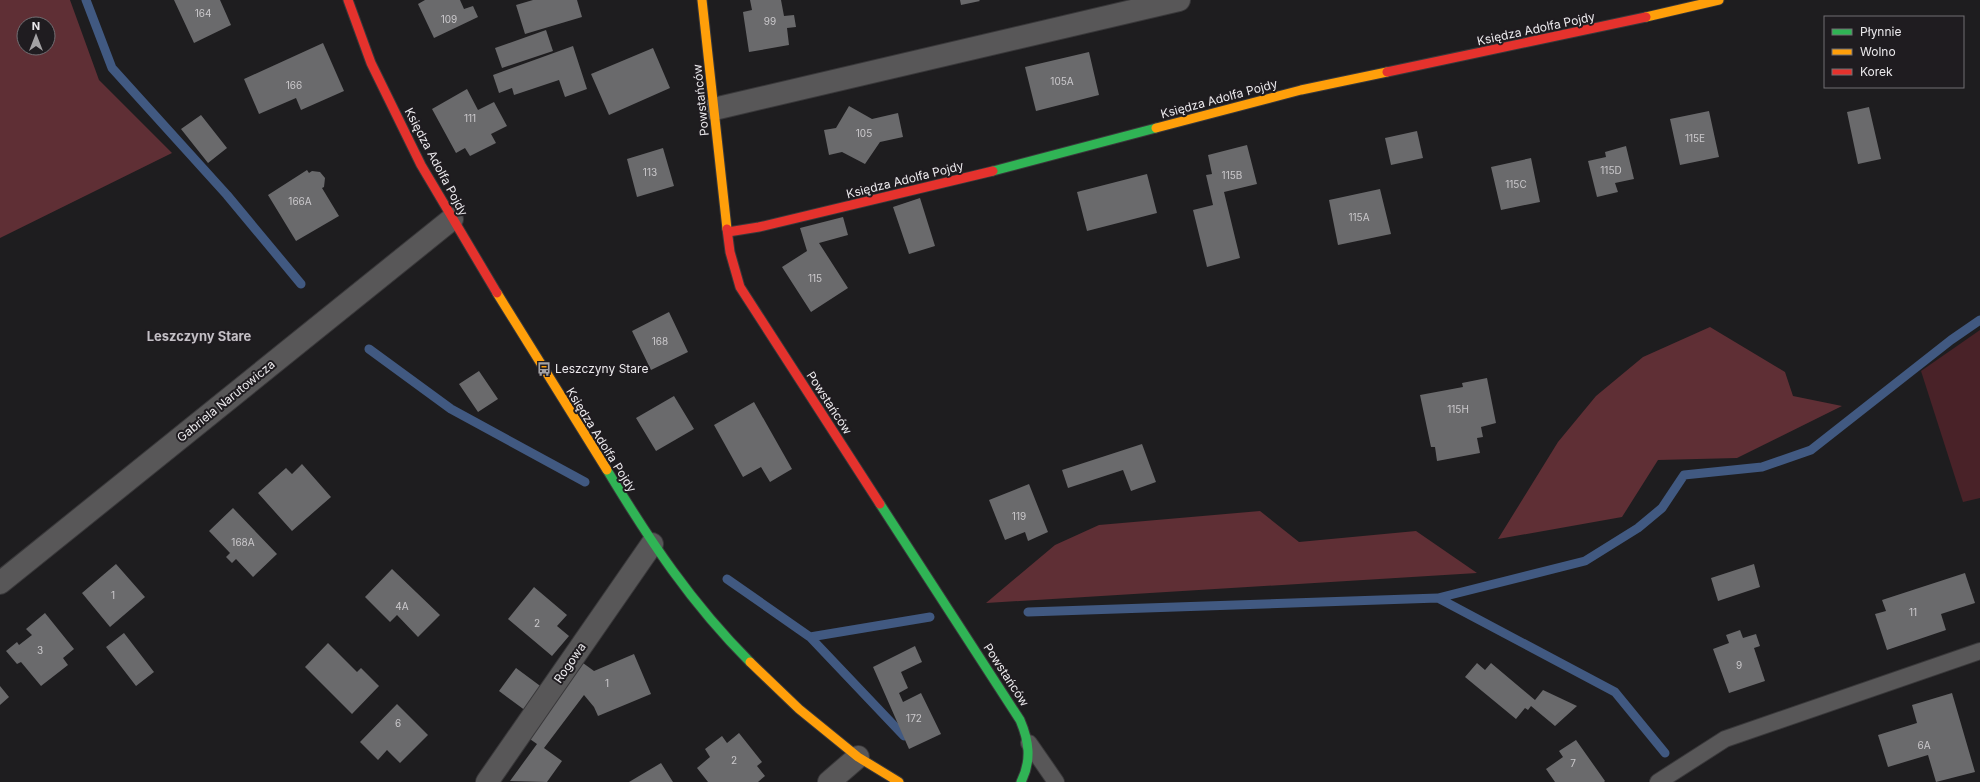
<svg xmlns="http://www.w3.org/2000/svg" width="1980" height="782" font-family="Inter,sans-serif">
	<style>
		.green { fill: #492228 }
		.forest { fill: #5f2f35; fill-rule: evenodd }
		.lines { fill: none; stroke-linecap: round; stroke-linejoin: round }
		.stream { stroke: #415981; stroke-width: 9 }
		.building { fill: #6a6a6c }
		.lane-casing { stroke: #39383a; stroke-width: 18 }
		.street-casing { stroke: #39383a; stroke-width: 24 }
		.fast-casing { stroke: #39383a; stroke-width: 11 }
		.slow-casing { stroke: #39383a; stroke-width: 11 }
		.jam-casing { stroke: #39383a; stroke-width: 11 }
		.lane { stroke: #585758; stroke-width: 16 }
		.street { stroke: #585758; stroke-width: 22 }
		.fast { stroke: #30b455; stroke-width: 9 }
		.slow { stroke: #ff9f0a; stroke-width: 9 }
		.jam { stroke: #e5322d; stroke-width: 9 }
		.labels { text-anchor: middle; stroke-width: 4; stroke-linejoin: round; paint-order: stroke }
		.number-label { font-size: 10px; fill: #cbc9cc }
		.street-label { font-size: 12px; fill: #ebe9ec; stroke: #1f1c20 }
		.poi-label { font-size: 12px; fill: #ebe9ec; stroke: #1f1c20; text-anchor: start }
		.neighbourhood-label { font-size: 13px; font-weight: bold; fill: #c3bfc5; stroke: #1f1c20 }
	</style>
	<rect width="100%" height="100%" fill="#1e1d1f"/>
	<path class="green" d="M1980,330V498L1963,502L1921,371Z"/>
	<path class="forest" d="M0,0H70L99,80L172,153L0,238ZM24,24H48V48H24Z
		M1710,327L1785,372L1793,396L1842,406L1737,458L1658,460L1622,517L1498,539L1558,442L1596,396L1643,357Z
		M1260,511L1299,542L1416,531L1477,573L986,603L1055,545L1099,525Z"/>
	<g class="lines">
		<path class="stream" d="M86,0L112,68L227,195L301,284
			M369,349L451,409L585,482
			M727,579L810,637L930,617
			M1438,598L1585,561L1638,528L1662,508L1684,475L1762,467L1811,450L1951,340L1980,320
			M1028,612L1438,598L1615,692L1665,753
			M810,637L904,736"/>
	</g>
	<path class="building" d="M174,0H220L231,25L194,43Z
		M425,0H460L464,9L473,6L478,17L434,38L418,4Z
		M533,0H577L582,17L525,34L516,5Z
		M750,0H781L784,16L794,15L796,27L787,28L789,45L749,52L743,12L752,10Z
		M960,0H979L980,1L961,5Z
		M546,30L553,51L502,68L495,48Z
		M323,43L344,91L301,110L296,98L259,114L244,79Z
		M573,46L587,89L565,97L559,80L514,95L512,88L499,93L493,75Z
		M653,48L670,88L609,115L591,74Z
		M1089,52L1099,95L1036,111L1025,67Z
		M467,89L478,110L494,102L507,126L491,134L496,143L470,156L465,148L456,153L432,109Z
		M849,106L872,119L898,113L903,137L880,142L865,164L842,152L829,155L824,130L836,128Z
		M1869,107L1881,159L1858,164L1847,112Z
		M1709,111L1719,157L1680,165L1670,119Z
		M201,115L227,148L208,163L181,129Z
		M1417,131L1423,158L1391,165L1385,138Z
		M1247,145L1257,184L1224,192L1240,258L1207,267L1193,210L1213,205L1206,175L1212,174L1208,155Z
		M1626,146L1634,179L1615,183L1618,192L1597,197L1588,161L1606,157L1605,152Z
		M663,148L674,186L637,197L627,159Z
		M1531,158L1540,202L1501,210L1491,167Z
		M307,170L309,173L312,171L320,172L325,178L324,187L322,188L339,216L296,241L268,195Z
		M1147,174L1157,213L1087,231L1077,192Z
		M1380,189L1391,234L1338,245L1329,200Z
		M920,198L935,246L909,254L893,207Z
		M843,217L848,235L819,243L848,288L811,312L782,267L807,251L800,228Z
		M669,312L688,352L651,370L632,331Z
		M479,371L498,399L478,412L459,384Z
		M1487,378L1496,423L1481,427L1483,437L1477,438L1480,453L1437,461L1435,447H1431L1420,395L1463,387L1462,383Z
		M674,396L694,429L656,451L636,418Z
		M754,402L792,469L770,482L761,467L743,477L714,425Z
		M1142,444L1156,482L1131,491L1123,470L1068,488L1062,470Z
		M302,464L331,497L292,531L258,493L286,468L292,474Z
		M1029,484L1048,532L1028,541L1025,532L1005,540L989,500Z
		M233,508L277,554L253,577L236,559L232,563L226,557L230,553L209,531Z
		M116,564L145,597L110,627L82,593Z
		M1754,564L1760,587L1718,601L1711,578Z
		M392,569L440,615L418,637L397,615L390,622L365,597Z
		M1965,573L1975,603L1941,614L1946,630L1887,650L1875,614L1886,611L1882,600Z
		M534,587L567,615L557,626L569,636L552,656L508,619Z
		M45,613L74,649L63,658L68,665L41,686L21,662L17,664L6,651L17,642L19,645L32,635L26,629Z
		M1740,630L1743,638L1756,634L1760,646L1754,648L1765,681L1729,693L1713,649L1729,643L1726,635Z
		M124,633L154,672L136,686L106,647Z
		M328,643L357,672L361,668L379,686L352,714L305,667Z
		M915,646L922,662L901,672L908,688L899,693L903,702L921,693L941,734L909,749L873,667Z
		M634,654L651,694L598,716L594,707L584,695L544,748L562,761L547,782L510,781L537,744L527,737L583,663L594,671Z
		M1477,663L1485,670L1491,663L1535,700L1543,690L1577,706L1555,726L1531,706L1528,710L1525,708L1516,719L1465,677Z
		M516,668L543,688L526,711L499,691Z
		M0,686L9,697L0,705Z
		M1952,693L1975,772L1936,782L1928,755L1888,767L1878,735L1917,723L1912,705Z
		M397,704L428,735L400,763L387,750L378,760L360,742Z
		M739,733L762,762L757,766L765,776L758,782H708L697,768L710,757L705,749L722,736L727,743Z
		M1576,740L1605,781L1604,782H1555L1546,769L1563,757L1559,751Z
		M661,763L673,782H629Z"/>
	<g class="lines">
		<defs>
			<path id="lane" d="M1029,743L1056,782
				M1658,782L1725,739L1980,651"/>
			<path id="street" d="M714,109L1179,0
				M0,583L452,219
				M487,782L652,544
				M829,782L858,757"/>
			<path id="fast" d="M993,171L1156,128
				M607,470C650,541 691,603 750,662
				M880,504L1020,720C1029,741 1032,760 1021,782"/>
			<path id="slow" d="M702,0L727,229
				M1646,17L1719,0
				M1156,128L1301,90L1387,72
				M497,293L607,470
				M750,662L799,709L858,757L899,782"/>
			<path id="jam" d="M348,0L371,63L421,165L497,293
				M1387,72L1646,17
				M727,229L730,252L740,287L880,504
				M728,232L759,227L993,171"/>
		</defs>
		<use href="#lane" class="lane-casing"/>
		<use href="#street" class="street-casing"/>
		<use href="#fast" class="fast-casing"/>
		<use href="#slow" class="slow-casing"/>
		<use href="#jam" class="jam-casing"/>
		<use href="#lane" class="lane"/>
		<use href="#street" class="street"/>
		<use href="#fast" class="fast"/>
		<use href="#slow" class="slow"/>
		<use href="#jam" class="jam"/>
	</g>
	<defs>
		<symbol id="bus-bare" viewBox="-9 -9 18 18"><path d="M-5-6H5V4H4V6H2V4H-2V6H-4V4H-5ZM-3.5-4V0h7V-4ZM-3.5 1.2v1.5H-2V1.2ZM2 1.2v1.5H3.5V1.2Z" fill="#a3a2a4" stroke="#1f1c20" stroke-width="2.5" paint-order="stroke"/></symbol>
	</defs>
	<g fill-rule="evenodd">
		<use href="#bus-bare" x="534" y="359" width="20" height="20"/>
	</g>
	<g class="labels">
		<g class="number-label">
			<text x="203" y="17">164</text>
			<text x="449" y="23">109</text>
			<text x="770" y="25">99</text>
			<text x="1062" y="85">105A</text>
			<text x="294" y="89">166</text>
			<text x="470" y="122">111</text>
			<text x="864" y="137">105</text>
			<text x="1695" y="142">115E</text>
			<text x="1611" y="174">115D</text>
			<text x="650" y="176">113</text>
			<text x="1232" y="179">115B</text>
			<text x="1516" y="188">115C</text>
			<text x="300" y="205">166A</text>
			<text x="1359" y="221">115A</text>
			<text x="815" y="282">115</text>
			<text x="660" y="345">168</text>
			<text x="1458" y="413">115H</text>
			<text x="1019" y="520">119</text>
			<text x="243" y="546">168A</text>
			<text x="113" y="599">1</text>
			<text x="402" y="610">4A</text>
			<text x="1913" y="616">11</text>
			<text x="537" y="627">2</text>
			<text x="40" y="654">3</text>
			<text x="1739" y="669">9</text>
			<text x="607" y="687">1</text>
			<text x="914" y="722">172</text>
			<text x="398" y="727">6</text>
			<text x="1924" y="749">6A</text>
			<text x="734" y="764">2</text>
			<text x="1573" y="767">7</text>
		</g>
		<g class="street-label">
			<text transform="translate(1536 29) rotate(-12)" y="4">Księdza Adolfa Pojdy</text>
			<text transform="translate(1219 99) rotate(-15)" y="4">Księdza Adolfa Pojdy</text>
			<text transform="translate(701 100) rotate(-96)" y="4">Powstańców</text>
			<text transform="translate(436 162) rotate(62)" y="4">Księdza Adolfa Pojdy</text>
			<text transform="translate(905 180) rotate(-14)" y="4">Księdza Adolfa Pojdy</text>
			<text transform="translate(226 401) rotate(-39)" y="4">Gabriela Narutowicza</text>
			<text transform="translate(829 403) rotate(57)" y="4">Powstańców</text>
			<text transform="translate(601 440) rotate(58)" y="4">Księdza Adolfa Pojdy</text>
			<text transform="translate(570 663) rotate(-55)" y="4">Rogowa</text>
			<text transform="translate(1006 675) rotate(57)" y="4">Powstańców</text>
		</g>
		<g class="poi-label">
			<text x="555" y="373">Leszczyny Stare</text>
		</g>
		<g class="neighbourhood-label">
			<text x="199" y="341">Leszczyny Stare</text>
		</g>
	</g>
	<rect x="1824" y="16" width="140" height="72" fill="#1f1c20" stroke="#716e72"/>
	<rect x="1832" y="29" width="20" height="6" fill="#30b455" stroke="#716e72"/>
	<text x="1860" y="36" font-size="12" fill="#ebe9ec">Płynnie</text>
	<rect x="1832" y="49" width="20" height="6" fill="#ff9f0a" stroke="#716e72"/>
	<text x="1860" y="56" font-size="12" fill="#ebe9ec">Wolno</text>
	<rect x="1832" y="69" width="20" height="6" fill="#e5322d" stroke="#716e72"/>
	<text x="1860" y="76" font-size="12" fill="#ebe9ec">Korek</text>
	<g transform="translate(36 36)"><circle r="19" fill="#1f1c20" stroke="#716e72"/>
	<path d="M0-3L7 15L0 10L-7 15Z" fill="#a3a2a4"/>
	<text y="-6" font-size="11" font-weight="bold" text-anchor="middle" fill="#ebe9ec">N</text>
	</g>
</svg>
